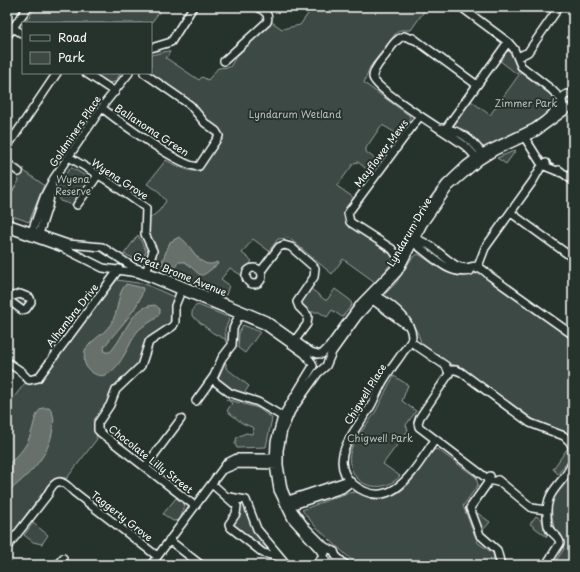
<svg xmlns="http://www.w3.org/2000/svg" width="580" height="572" font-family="'Playpen Sans',sans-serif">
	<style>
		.green { fill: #3e4944; stroke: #9ea4a2 }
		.water { fill: #67706c; stroke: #a4a9a7 }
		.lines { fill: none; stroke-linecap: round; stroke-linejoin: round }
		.minor-casing { stroke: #fff; stroke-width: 10 }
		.minor { stroke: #26332d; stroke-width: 7 }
		.labels { text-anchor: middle; stroke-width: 4; stroke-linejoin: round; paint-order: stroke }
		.park-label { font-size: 10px; fill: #bbbfbe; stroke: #26332d }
		.street-label { font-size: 10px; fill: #fff; stroke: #26332d }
	</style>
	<rect width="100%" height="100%" fill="#26332d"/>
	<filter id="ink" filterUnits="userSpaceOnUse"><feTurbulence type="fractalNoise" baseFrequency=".025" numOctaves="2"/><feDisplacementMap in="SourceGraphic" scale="8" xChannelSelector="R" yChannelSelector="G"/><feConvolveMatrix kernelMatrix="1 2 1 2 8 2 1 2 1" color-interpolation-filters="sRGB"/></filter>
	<g filter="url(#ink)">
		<path class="green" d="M36,7H163L151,23H25Z
			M313,7H427L411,30H400L396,33L370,67L364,83L410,116V119L399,135L384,126H381L366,148V152L379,162L371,173L358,162L354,163L337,186L354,198L345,208V218L348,224L388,253L392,254L394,259L384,273L375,282L343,259L332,274L289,238L278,239L269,251L253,239L242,253L252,261L241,275L230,268L221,279L229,285L226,295L155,265C158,253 155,251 150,241C147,234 148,226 149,219L159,211L166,201L157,190L147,184L166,160C172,164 193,174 200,171L220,142L223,135L218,129L149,73H151V55L168,51L170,52L166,58L199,80L202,77L208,80L218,68L230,67L236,57L272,22L282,29L300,25Z
			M510,51L519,72L517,74L499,60L505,52Z
			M521,72L557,100C556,118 499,142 483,150L453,127L471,101L490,115Z
			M94,73H121L115,82L109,83Z
			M516,150L506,164L497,158Z
			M24,168V171L44,185L29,222L7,214C7,201 11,192 19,181L18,177Z
			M70,168H72L91,179L73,205L60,201L58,185Z
			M138,235L146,251L142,262L124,254Z
			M418,254C430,261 442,272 456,275C466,278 475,271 484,275L573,340V438L562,431L540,424L458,366L450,364L421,343C416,322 399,307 382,297L396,283L412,258Z
			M117,280L145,284L174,297L171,306L170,324L148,339L139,363L117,384L107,405L94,423L97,439L67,478H57L50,483L7,540V431L12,425V421L7,417V406L25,383L27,384L44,373Z
			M310,288L325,300H327L335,289L350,300L352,305L342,317L332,310L327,317L319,312H309L300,304L301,299Z
			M18,295L28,300L24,306L11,298Z
			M198,305L228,317L229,320L225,329L226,342L225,339L213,333L192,316C192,311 192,307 198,305Z
			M243,325L260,332L245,353L238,348L239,332Z
			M224,362L226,363V368L249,386L243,395L234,392L218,381V375Z
			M394,376L408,385L402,401L416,411L406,425L408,430L383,464L400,476C393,484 383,488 372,486C364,485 356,479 353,472C340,447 367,429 377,409C383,398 387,387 394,376Z
			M226,399L258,408L272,418L266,447L237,448L235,444L237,437L246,433L252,434L254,428L242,423L227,411L232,403Z
			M437,449L476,477L478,485L463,506L478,543L493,553L495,565H357L315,526L302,510C316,505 340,494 354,492C358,491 370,498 377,498C405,500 418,471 432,451Z
			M567,449L568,461L558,474L553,469Z
			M573,472V565H553L564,549L561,534L554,528C548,493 553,498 573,472Z
			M176,498L185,505L180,520L173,521L163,514Z
			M243,501L269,548L267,551L232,526L240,513L239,503Z
			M476,512L490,522L483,530Z
			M536,516L542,520L547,537L530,524Z
			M33,523L48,535L42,544L33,542L24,535Z"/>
		<path class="water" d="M179,237C192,243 199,272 217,262L218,264C197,280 205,278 185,262H178L174,270L161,264L170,242Z
			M126,284L143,288C142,306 115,332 104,347L105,352H110C125,337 130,306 155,305L160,309V313C155,322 143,324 137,332C128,344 113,392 89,370C83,364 84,358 85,350C93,338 107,333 113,320C119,308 117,294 126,284Z
			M42,408H49C55,415 54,420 53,428C49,458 28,475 7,493V465C17,457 25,449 30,436C34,427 34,414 42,408Z"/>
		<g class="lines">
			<defs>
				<path id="minor" d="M461,7L508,42L514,49L521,66L551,89L562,100
					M13,28L23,34
					M7,36L28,7
					M413,38L477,85
					M415,40L404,36C395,39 390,49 385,56C381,61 373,69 373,77C374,90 452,135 465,146C470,150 474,155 478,160
					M151,48L171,42L193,7
					M518,57L528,52L555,13L557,7
					M224,61L267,22C270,14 264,11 258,7
					M86,73L115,92
					M563,105C561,99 563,95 568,94L573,95
					M102,108C116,119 186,171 199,166L219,136L216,131L205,123L190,105L144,73
					M442,128C461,130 473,141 484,156
					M444,131L508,42
					M525,138L542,165L562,173
					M7,147L57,73
					M69,157L105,179L146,208L145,234L153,251L146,273
					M7,163L19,172
					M559,170L573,181
					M77,205L98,175
					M511,213L573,258
					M7,223L68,244L102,247L133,267L163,277L266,320L311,352L318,354
					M7,228L63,248L103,268L138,273L151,278L264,325L305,354L312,363
					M31,234L45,195L54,178L105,103L129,73
					M38,237L48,206L52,186
					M413,237C419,240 426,243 432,247C440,253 448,261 457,266C473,273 471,257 490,276L573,335
					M410,241C429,251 445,276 470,271
					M400,260L392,249L350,222L348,213L420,116
					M246 276a8 8 0 1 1 16 0a8 8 0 1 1-16 0Z
					M477,269L485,248L533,181L542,165L546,163
					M261,271L279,247L284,245L291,247L315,268L314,277L297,302L299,307L308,316L307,324L293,343
					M183,286L175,306V322L173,326L149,342L141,366L116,390L110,405L98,423V430L101,433L195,506
					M374,294C388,302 411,318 412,337C411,343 407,347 403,352C396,363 387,373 381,385C376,394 373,404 367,412C354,432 327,461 353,484C392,516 416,466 435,440
					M7,296L11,302L22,310L26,309L31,302L30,298L20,294L9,297
					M370,298L405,324
					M411,342L446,366L449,374L420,417L418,423L419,427L489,480L501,483
					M322,354L329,347L361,303L394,269L418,222L446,184L466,165L482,153L534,128L545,120L559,108L562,101
					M7,362L22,372
					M313,366L282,417L275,442L274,465L278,490L292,519L320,550L326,560L338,565
					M19,370L29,380L38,378L119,269
					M449,370H456L461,372L530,423L564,436L570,442L573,449
					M212,379L230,393L258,402L285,418
					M196,401L214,376L222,358L232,345L233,329L241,310
					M145,467L181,419
					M225,469L237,464L278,465
					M490,476L487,484L470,508L480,535L497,550L501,565
					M498,480L532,508L546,510
					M212,484L237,506L236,514L229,524L230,527L263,553L275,556L282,559
					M47,495C56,477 61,479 74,492L157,556
					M230,497L246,500L257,529L287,565
					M285,501L349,480
					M287,507L342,489L351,482
					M169,540L201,565
					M7,547L49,493
					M57,565L63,558
					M151,565L227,463L237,458H277
					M316,565L325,553
					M346,565L336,556L334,551L325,547L306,528L290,506L283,489L279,465V450L283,430L291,411L318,373L326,366L332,352L357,317L398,272L423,224L449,187L479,161L495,151L536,132L569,108
					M546,565L560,543C559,535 550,534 548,526C542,488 561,490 573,462"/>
			</defs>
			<use href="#minor" class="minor-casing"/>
			<use href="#minor" class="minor"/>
		</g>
	</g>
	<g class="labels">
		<g class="park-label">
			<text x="526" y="107">Zimmer Park</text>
			<text x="295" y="118">Lyndarum Wetland</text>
			<text x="73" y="183">Wyena<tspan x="73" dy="12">Reserve</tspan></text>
			<text x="380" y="442">Chigwell Park</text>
		</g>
		<g class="street-label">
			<text transform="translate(152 130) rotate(33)" y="4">Ballanoma Green</text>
			<text transform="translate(75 131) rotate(-56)" y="4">Goldminers Place</text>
			<text transform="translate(381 153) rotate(-53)" y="4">Mayflower Mews</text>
			<text transform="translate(120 179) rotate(33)" y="4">Wyena Grove</text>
			<text transform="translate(409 232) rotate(-60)" y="4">Lyndarum Drive</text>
			<text transform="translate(180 274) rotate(22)" y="4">Great Brome Avenue</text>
			<text transform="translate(72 315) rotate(-52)" y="4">Alhambra Drive</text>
			<text transform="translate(365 394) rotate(-58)" y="4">Chigwell Place</text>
			<text transform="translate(151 459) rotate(38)" y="4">Chocolate Lilly Street</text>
			<text transform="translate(122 516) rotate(38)" y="4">Taggerty Grove</text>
		</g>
	</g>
	<rect width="580" height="572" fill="none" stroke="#26332d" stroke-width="24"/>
	<rect x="12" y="12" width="556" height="548" fill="none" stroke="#fff" stroke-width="1.5" filter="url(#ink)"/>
	<rect x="22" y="22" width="130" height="52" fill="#26332d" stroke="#7d8581"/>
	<rect x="30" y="35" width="20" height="6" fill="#26332d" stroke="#7d8581"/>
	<text x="58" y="42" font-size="12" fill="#ffffff">Road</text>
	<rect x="30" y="52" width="20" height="12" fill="#3e4944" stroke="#7d8581"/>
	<text x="58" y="62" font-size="12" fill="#ffffff">Park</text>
</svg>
